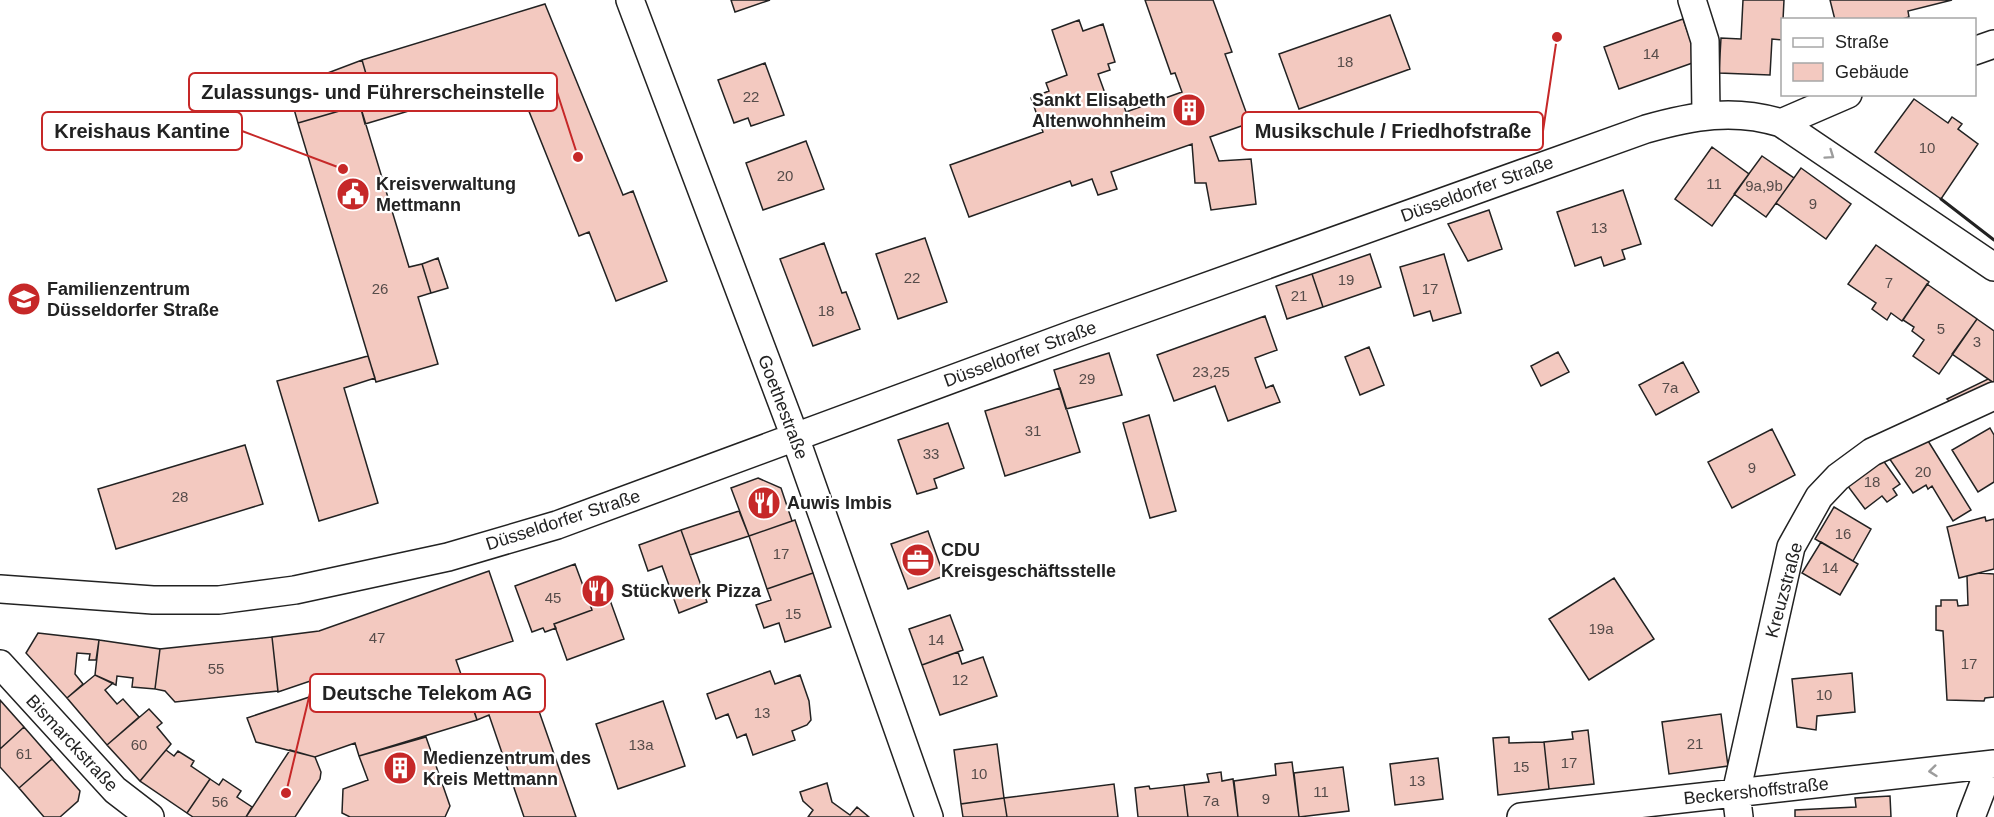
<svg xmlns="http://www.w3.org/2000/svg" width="1994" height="817" font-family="Helvetica,sans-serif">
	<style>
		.building { fill: #f3c9c0; stroke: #222; stroke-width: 1.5 }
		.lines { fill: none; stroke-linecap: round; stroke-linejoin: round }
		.street-casing { stroke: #222; stroke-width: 30 }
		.street { stroke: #fff; stroke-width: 27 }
		.wall { stroke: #222; stroke-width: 3 }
		.oneway { stroke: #9c9c9c }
		.labels { text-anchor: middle; stroke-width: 4.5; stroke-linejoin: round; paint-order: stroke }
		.number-label { font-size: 15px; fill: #564c4a }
		.poi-label { font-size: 18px; font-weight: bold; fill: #222; stroke: #fff; text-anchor: start }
		.street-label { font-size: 18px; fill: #222; stroke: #fff }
		.leader { fill: none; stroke: #c62828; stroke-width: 2 }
		.callout-dot { fill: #c62828; stroke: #fff; stroke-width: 2 }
		.callout { fill: #fff; stroke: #c62828; stroke-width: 2 }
		.callout-label { font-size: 20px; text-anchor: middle; font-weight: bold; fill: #222 }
	</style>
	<rect width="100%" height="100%" fill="#fff"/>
	<path class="building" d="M731,0H770L735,12Z
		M1145,0H1213L1232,52L1225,54L1250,123L1210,137L1219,161L1251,159L1256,204L1211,210L1206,183H1195L1192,144L1111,172L1117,189L1098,195L1092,179L1072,186L1070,181L969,217L950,165L1043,132L1031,98L1049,91L1046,83L1067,75L1052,30L1079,20L1083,31L1103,24L1115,62L1108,64L1110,70L1098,74L1110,107L1123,103L1126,112L1182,92L1175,73L1171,74Z
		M1743,0H1784L1782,40L1772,39L1770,75L1719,73L1721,38L1741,39Z
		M1830,0H1952L1908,11L1909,17L1899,20H1835Z
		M545,4L623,195L633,191L667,281L616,301L589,232L579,236L516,79L365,124L361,109L375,105L362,60Z
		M1390,15L1410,69L1299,109L1279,54Z
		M1683,19L1698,61L1619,89L1604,47Z
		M362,60L375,105L361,109L360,105L298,123L288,88Z
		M765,63L784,115L751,126L748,118L734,123L718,80Z
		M1914,99L1948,123L1952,117L1962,124L1958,129L1978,144L1941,199L1875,152Z
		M360,105L409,267L422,264L431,293L418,297L438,364L376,382L298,123Z
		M806,141L824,189L763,210L746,163Z
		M1712,147L1749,174L1712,226L1675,199Z
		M1762,156L1794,178L1766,217L1734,194Z
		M1801,168L1851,204L1826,239L1776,203Z
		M1623,190L1641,244L1622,250L1625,259L1604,266L1601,257L1575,266L1557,212Z
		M1489,210L1502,249L1468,261L1448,224Z
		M925,238L947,302L898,319L876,254Z
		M824,243L842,293L846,292L860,329L813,346L780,259Z
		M1876,245L1929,282L1902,321L1891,313L1887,320L1872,309L1876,303L1848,284Z
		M1370,254L1381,287L1323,307L1312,274Z
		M1444,254L1461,313L1433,321L1430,311L1414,316L1400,267Z
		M438,258L448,288L431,293L422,264Z
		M1312,274L1323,307L1287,319L1276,286Z
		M1927,284L1977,319L1939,374L1913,356L1924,340L1912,331L1914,327L1903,320Z
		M1265,316L1277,350L1255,358L1266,388L1273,385L1280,402L1228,421L1215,386L1174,401L1157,355Z
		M1977,319L1994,331V383L1952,354Z
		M1369,347L1384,385L1360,395L1345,357Z
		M1558,352L1569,372L1541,386L1531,366Z
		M1109,353L1122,395L1066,409L1054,370Z
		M368,356L375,378L344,388L378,503L319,521L277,381Z
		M1683,362L1699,392L1656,415L1639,385Z
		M1988,379L1994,383L1956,407L1947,399Z
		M1060,388L1080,452L1005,476L985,411Z
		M1149,415L1176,511L1150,518L1123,423Z
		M948,423L964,468L934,479L937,488L917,494L898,440Z
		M1990,428L1994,435V482L1978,492L1952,450Z
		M1772,429L1795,475L1732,508L1708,462Z
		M1925,436L1971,510L1953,521L1932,486L1928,489L1926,485L1913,493L1889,458Z
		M245,445L263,504L116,549L98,489Z
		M1880,456L1900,484L1893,489L1897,495L1887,502L1882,496L1865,509L1844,481Z
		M758,478L781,488L792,521L749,536L731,488Z
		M1834,507L1871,529L1853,561L1815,539Z
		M739,511L749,536L690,555L681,530Z
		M1985,517L1986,521L1994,519V569L1959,578L1947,527Z
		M795,520L813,573L767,589L749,536Z
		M681,530L707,602L679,613L662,566L648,571L639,545Z
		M928,531L944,576L908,589L891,544Z
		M1821,542L1858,564L1840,595L1802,573Z
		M575,564L592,610L554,624L556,628L545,632L543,628L532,632L515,586Z
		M489,571L513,641L456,660L477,720L359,756L355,743L315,757L256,742L247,718L336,688L331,674L278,692L272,637L319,631Z
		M813,573L831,627L785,642L779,623L764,628L756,605L771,600L767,589Z
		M1979,573L1994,574V697L1985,698L1984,701L1947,700L1943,631L1936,630V606H1941V600H1957L1958,606L1968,605L1967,576Z
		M602,578L624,639L567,660L554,624L592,610L583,585Z
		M1614,578L1654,639L1589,680L1549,619Z
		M950,615L963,650L922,665L909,629Z
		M38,633L99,640L96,660H89L90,654L77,653L75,674L83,684L67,698L26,653Z
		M272,637L278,691L175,702L165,691L155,689L160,649Z
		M99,640L160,649L155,689L132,687L133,678L117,676L116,685L95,675Z
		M958,652L962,664L983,657L997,696L940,715L922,665Z
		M770,671L775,684L800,675L809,701L811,720L807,725L792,731L795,740L753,755L746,734L737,738L728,714L716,719L707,694Z
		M1852,673L1855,712L1817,716L1816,730L1797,727L1792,679Z
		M526,674L576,817H524L489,715L477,720L469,695Z
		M95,675L113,683L105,690L117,704L123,699L139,717L107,745L67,698Z
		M0,700L24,727L0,749Z
		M663,701L685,766L618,789L596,724Z
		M149,709L162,723L157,727L171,744L140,781L107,745Z
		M1721,714L1728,766L1669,774L1662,722Z
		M24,727L52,759L19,788L0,767V749Z
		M1588,730L1594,784L1549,789L1544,742L1573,739L1572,732Z
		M426,737L450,806L445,817H350L342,813L343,789L368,780L359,756Z
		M1509,737V743L1544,742L1549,789L1498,795L1493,738Z
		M997,744L1004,798L961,804L954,750Z
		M166,750L174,756L178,751L194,761L191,766L210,779L187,813L140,781Z
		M290,750L315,757L321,772L320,779L295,817H246Z
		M1438,758L1443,799L1395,805L1390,764Z
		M52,759L80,791L78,801L60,817H44L19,788Z
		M1292,762L1299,817H1238L1234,781L1276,775L1275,764Z
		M1343,767L1349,811L1299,817L1294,773Z
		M1221,772L1222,781L1233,779L1238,817H1188L1184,785L1209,782L1207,774Z
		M210,779L219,785L223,779L241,791L237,797L252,807L246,817H193L187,813Z
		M827,783L832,802L850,815L857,807L869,817H808L813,810L803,801L800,792Z
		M1114,784L1118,817H1007L1004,798Z
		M1184,785L1188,817H1138L1135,788L1149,786L1150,789Z
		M1890,796L1891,817H1795V810L1856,807L1855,798Z
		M1004,798L1007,817H963L961,804Z"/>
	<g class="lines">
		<defs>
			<path id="street" d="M630,0L795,437L929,817
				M1692,0L1705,41L1706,114
				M1974,51L1994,44
				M1781,123L1848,94
				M0,589L153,600H219L295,590L448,557L557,525L1074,334L1646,129C1692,116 1734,108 1781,123L1994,267
				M0,664L115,790L150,817
				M1521,817L1994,764
				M1739,817L1736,793L1791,547L1819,497L1838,477L1872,452L1994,396
				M1971,817L1991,765"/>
		</defs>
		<use href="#street" class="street-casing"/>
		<use href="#street" class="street"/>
		<path class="wall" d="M1941,199L1994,240"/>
	</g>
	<defs><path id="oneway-chevron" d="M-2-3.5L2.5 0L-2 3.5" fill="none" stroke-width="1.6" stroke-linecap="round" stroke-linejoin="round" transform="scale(1.5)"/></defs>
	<g class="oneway">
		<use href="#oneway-chevron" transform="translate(1830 155) rotate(35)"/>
		<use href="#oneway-chevron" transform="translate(1933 771) rotate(174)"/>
	</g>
	<defs>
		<symbol id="building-disc" viewBox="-11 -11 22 22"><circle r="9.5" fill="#c62828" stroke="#fff"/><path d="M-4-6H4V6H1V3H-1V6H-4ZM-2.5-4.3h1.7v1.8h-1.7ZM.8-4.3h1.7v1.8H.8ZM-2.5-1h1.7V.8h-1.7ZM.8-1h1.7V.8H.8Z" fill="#fff"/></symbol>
		<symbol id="civic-disc" viewBox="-11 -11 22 22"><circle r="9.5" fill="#c62828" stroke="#fff"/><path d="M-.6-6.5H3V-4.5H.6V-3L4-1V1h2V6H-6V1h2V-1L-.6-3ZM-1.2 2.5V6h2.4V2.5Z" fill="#fff"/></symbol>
		<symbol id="school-disc" viewBox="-11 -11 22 22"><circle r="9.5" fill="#c62828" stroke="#fff"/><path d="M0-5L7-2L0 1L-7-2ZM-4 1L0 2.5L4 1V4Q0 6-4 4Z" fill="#fff"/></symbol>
		<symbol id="restaurant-disc" viewBox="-11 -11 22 22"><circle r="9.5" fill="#c62828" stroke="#fff"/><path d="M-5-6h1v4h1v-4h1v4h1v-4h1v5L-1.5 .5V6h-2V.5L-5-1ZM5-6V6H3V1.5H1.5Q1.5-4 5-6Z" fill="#fff"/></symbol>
		<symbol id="office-disc" viewBox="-11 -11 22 22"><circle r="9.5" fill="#c62828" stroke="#fff"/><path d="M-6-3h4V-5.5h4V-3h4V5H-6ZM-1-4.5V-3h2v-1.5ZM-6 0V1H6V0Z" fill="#fff"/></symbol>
	</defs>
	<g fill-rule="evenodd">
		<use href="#building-disc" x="1170" y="91" width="38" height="38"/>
		<use href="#civic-disc" x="334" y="175" width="38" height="38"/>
		<use href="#school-disc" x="5" y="280" width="38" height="38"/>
		<use href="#restaurant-disc" x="745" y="484" width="38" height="38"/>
		<use href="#office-disc" x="899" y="541" width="38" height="38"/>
		<use href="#restaurant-disc" x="579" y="572" width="38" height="38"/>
		<use href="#building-disc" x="381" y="749" width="38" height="38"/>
	</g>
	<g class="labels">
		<g class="number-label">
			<text x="1651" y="59">14</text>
			<text x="1345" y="67">18</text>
			<text x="751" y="102">22</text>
			<text x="1927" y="153">10</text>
			<text x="785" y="181">20</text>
			<text x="1714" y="189">11</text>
			<text x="1764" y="191">9a,9b</text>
			<text x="1813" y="209">9</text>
			<text x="1599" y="233">13</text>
			<text x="912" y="283">22</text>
			<text x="1346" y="285">19</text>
			<text x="1889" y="288">7</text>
			<text x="380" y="294">26</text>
			<text x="1430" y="294">17</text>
			<text x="1299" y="301">21</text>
			<text x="826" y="316">18</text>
			<text x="1941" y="334">5</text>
			<text x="1977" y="347">3</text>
			<text x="1211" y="377">23,25</text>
			<text x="1087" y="384">29</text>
			<text x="1670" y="393">7a</text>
			<text x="1033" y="436">31</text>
			<text x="931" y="459">33</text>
			<text x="1752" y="473">9</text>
			<text x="1923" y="477">20</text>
			<text x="1872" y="487">18</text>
			<text x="180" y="502">28</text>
			<text x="1843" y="539">16</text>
			<text x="781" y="559">17</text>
			<text x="1830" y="573">14</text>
			<text x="553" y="603">45</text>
			<text x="793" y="619">15</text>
			<text x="1601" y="634">19a</text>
			<text x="377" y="643">47</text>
			<text x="936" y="645">14</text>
			<text x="1969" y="669">17</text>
			<text x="216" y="674">55</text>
			<text x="960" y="685">12</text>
			<text x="1824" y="700">10</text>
			<text x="762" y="718">13</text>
			<text x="1695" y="749">21</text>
			<text x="139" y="750">60</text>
			<text x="641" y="750">13a</text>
			<text x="24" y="759">61</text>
			<text x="1569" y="768">17</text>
			<text x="1521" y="772">15</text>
			<text x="979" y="779">10</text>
			<text x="1417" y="786">13</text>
			<text x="1321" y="797">11</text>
			<text x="1266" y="804">9</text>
			<text x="1211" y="806">7a</text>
			<text x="220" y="807">56</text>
		</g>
		<g class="poi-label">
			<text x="1166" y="106" text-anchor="end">Sankt Elisabeth<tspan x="1166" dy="21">Altenwohnheim</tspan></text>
			<text x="376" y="190">Kreisverwaltung<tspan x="376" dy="21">Mettmann</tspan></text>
			<text x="47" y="295">Familienzentrum<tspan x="47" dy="21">Düsseldorfer Straße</tspan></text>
			<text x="787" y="509">Auwis Imbis</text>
			<text x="941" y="556">CDU<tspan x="941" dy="21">Kreisgeschäftsstelle</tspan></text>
			<text x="621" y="597">Stückwerk Pizza</text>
			<text x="423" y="764">Medienzentrum des<tspan x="423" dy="21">Kreis Mettmann</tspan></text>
		</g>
		<g class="street-label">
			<text transform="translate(1477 189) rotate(-20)" y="6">Düsseldorfer Straße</text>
			<text transform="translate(1020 354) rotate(-20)" y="6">Düsseldorfer Straße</text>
			<text transform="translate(783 407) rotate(69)" y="6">Goethestraße</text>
			<text transform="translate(563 520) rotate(-18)" y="6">Düsseldorfer Straße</text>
			<text transform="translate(1784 590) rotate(-75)" y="6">Kreuzstraße</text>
			<text transform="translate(72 743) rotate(47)" y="6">Bismarckstraße</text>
			<text transform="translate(1756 791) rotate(-6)" y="6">Beckershoffstraße</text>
		</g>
	</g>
	<path class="leader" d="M578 157L557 92M343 169L242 131M1557 37L1543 131M286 793L310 693"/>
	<g class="callout-dot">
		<circle cx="578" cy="157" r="6"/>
		<circle cx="343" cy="169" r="6"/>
		<circle cx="1557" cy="37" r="6"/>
		<circle cx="286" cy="793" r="6"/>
	</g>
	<g class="callout">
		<rect x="189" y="73" width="368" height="38" rx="6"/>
		<rect x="42" y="112" width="200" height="38" rx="6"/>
		<rect x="1242" y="112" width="301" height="38" rx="6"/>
		<rect x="310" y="674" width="235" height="38" rx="6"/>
	</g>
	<g class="callout-label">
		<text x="373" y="99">Zulassungs- und Führerscheinstelle</text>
		<text x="142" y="138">Kreishaus Kantine</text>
		<text x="1393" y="138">Musikschule / Friedhofstraße</text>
		<text x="427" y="700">Deutsche Telekom AG</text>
	</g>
	<rect x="1781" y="18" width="195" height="78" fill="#ffffff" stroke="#a7a7a7" stroke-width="1.5"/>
	<rect x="1793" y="38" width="30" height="9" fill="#ffffff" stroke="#a7a7a7" stroke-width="1.5"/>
	<text x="1835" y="48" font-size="18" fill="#222222">Straße</text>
	<rect x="1793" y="63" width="30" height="18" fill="#f3c9c0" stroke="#a7a7a7" stroke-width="1.5"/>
	<text x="1835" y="78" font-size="18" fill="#222222">Gebäude</text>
</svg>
